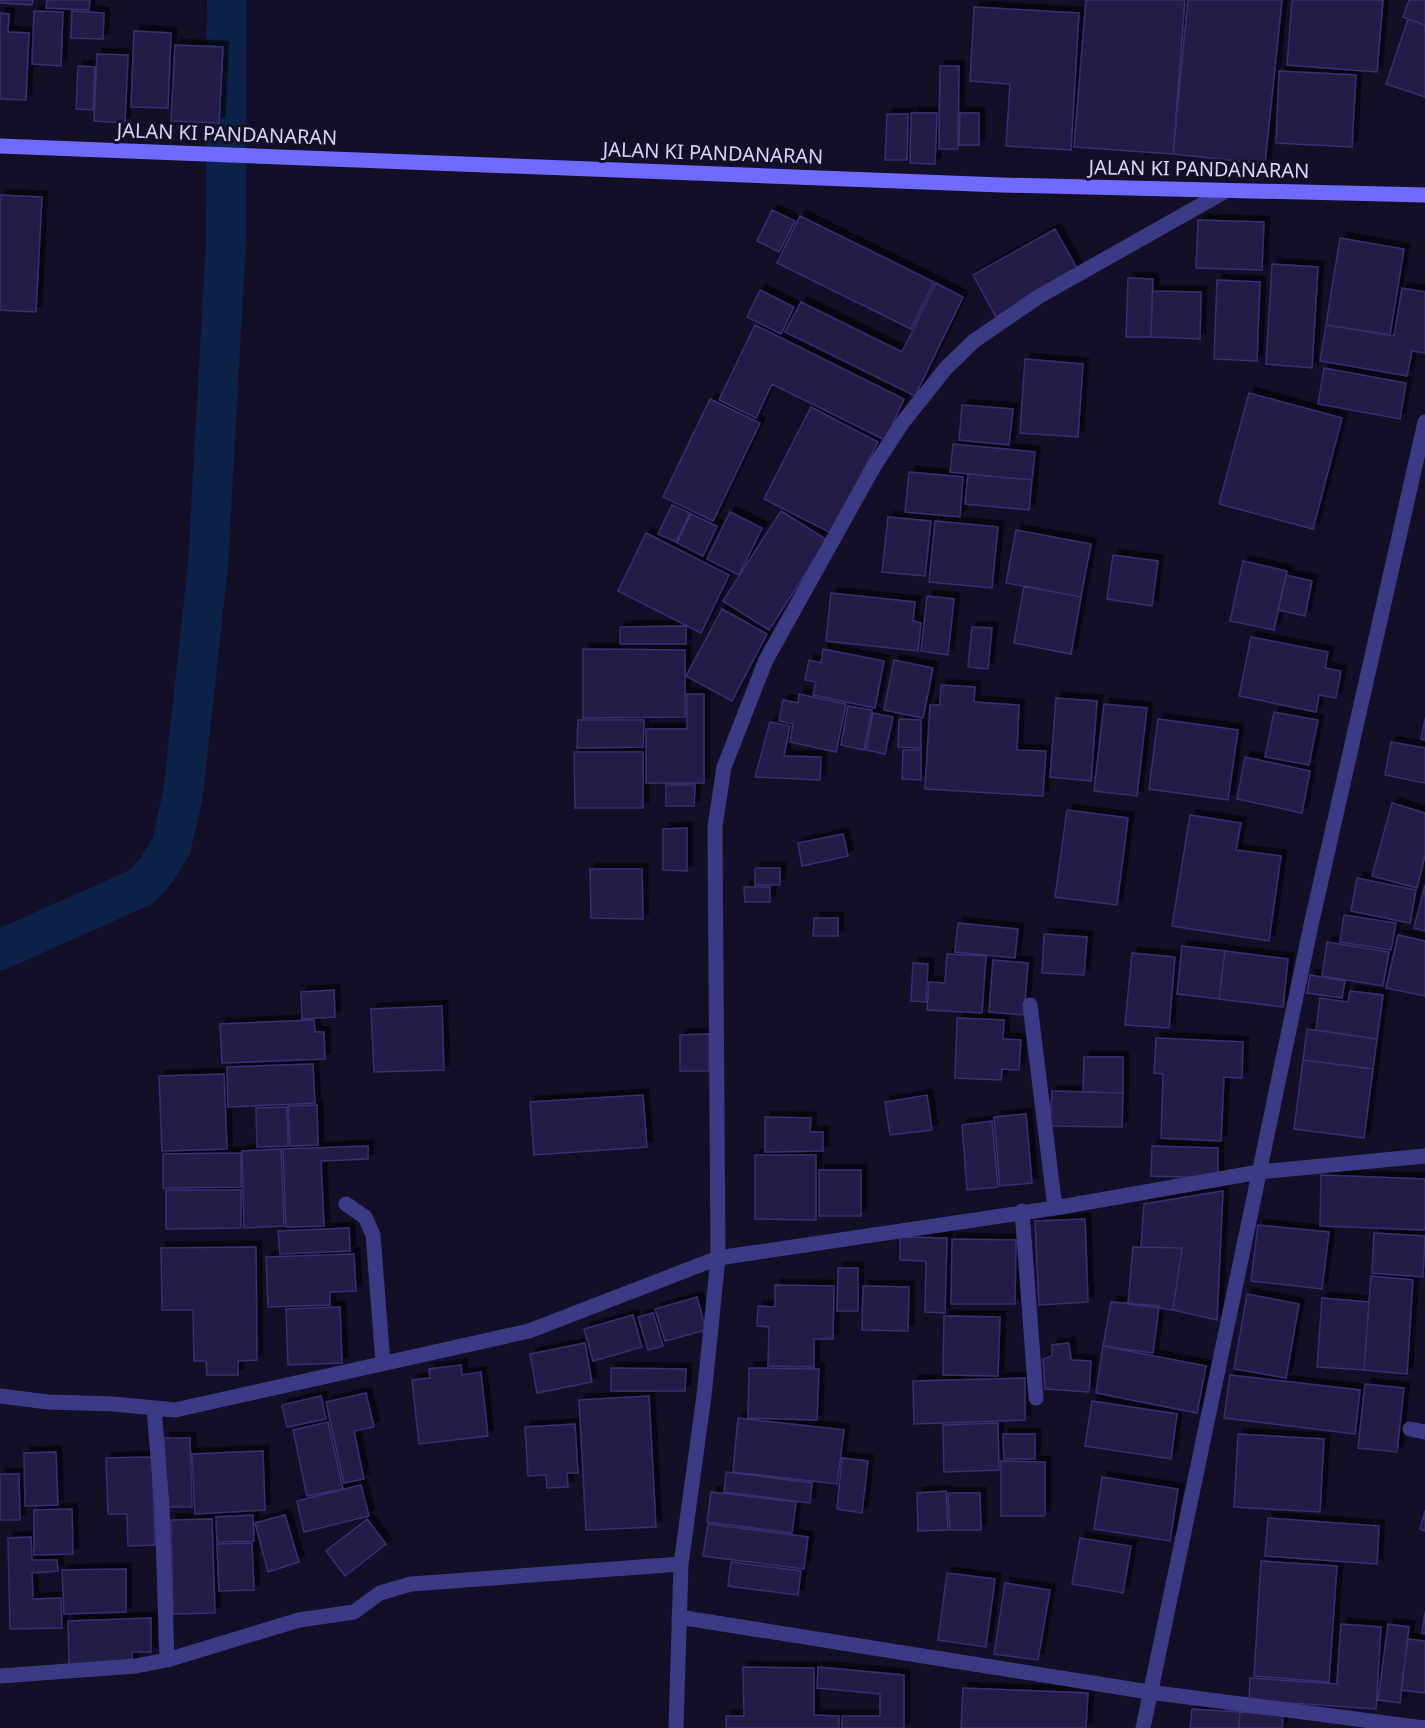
<svg xmlns="http://www.w3.org/2000/svg" width="1425" height="1728" font-family="'Noto Sans',sans-serif">
	<style>
		.lines { fill: none; stroke-linecap: round; stroke-linejoin: round }
		.canal { stroke: #0c2248; stroke-width: 40 }
		.building { fill: #241b47; stroke: #3b2d73; stroke-width: 1.5; filter: url(#shadow) }
		.street { stroke: #3d3a85; stroke-width: 15 }
		.secondary { stroke: #6f6bff; stroke-width: 15 }
		.labels { text-anchor: middle; stroke-width: 6; stroke-linejoin: round; paint-order: stroke }
		.street-label { font-size: 20px; fill: #d9d4ff; stroke: #130f26 }
	</style>
	<defs>
		<filter id="shadow"><feDropShadow dx="5.5" dy="-5.5" stdDeviation="0" flood-color="#0009"/></filter>
	</defs>
	<rect width="100%" height="100%" fill="#130f26"/>
	<g class="lines">
		<path class="canal" d="M0,950L141,887L155,872L171,847L183,794L208,565L226,241L227,0"/>
	</g>
	<path class="building" d="M0,0H33L32,5L0,3Z
		M47,0H90L89,10L46,8Z
		M1086,0H1185L1173,154L1074,147Z
		M1188,0H1282L1265,164L1173,154Z
		M1292,0H1383L1377,72L1287,65Z
		M1409,0H1425V25L1403,17Z
		M974,7L1079,13L1071,150L1006,146L1010,84L970,81Z
		M34,11L63,12L61,66L32,64Z
		M72,11L104,13L103,39L71,38Z
		M0,13L9,14L8,32L29,33L26,100L0,99Z
		M1408,19L1425,25V97L1386,84Z
		M134,31L171,33L168,108L131,107Z
		M175,45L223,47L219,123L171,121Z
		M97,54L128,55L125,123L94,121Z
		M78,66L95,67L93,110L76,109Z
		M940,66H959L958,149H939Z
		M1279,71L1356,75L1352,147L1276,143Z
		M911,113H937L935,164L910,163Z
		M960,113H979V145H959Z
		M887,114H908L907,160H885Z
		M0,195L42,197L36,312L0,310Z
		M772,210L795,221L779,252L757,241Z
		M800,216L934,282L911,329L777,263Z
		M1198,220L1264,222L1262,270L1196,268Z
		M1055,229L1078,270L996,317L973,275Z
		M1340,238L1404,249L1390,335L1326,325Z
		M1272,264L1318,267L1312,368L1266,364Z
		M1128,278L1153,279L1151,337H1126Z
		M1217,280L1260,282L1257,361L1214,359Z
		M936,283L963,297L915,396L785,332L801,302L902,352Z
		M1402,288L1425,292V353L1412,351L1407,376L1320,361L1326,325L1394,336Z
		M760,290L794,307L781,334L747,317Z
		M1152,291L1201,292L1200,339L1151,337Z
		M755,325L904,399L885,440L772,384L756,418L719,400Z
		M1025,359L1083,364L1078,437L1020,433Z
		M1324,368L1406,383L1400,419L1318,404Z
		M1249,393L1342,418L1313,529L1219,504Z
		M710,399L760,423L713,521L663,497Z
		M962,405L1013,409L1009,445L959,440Z
		M811,407L878,442L831,533L764,499Z
		M953,444L1035,452L1032,480L950,472Z
		M909,472L963,477L960,517L905,512Z
		M968,474L1032,480L1029,510L965,504Z
		M672,505L690,513L676,542L658,534Z
		M781,511L827,540L769,630L723,601Z
		M730,512L762,528L739,575L707,559Z
		M691,514L717,526L703,556L677,543Z
		M888,517L931,521L925,576L882,572Z
		M935,521L998,527L992,588L929,582Z
		M1016,530L1091,544L1081,597L1006,583Z
		M646,533L729,575L701,633L618,591Z
		M1113,555L1158,561L1152,606L1107,599Z
		M1243,561L1287,571L1274,630L1230,621Z
		M1286,575L1312,581L1305,616L1278,610Z
		M1024,586L1081,597L1071,654L1014,643Z
		M831,593L915,602L913,621L921,623L918,651L826,641Z
		M927,596L954,599L948,655L921,651Z
		M722,609L767,634L732,701L686,676Z
		M686,626V644H620V627Z
		M972,627L992,628L988,669L968,667Z
		M1251,637L1328,652L1325,668L1341,671L1336,698L1319,695L1316,712L1239,696Z
		M583,649L685,650V717L583,718Z
		M823,649L884,661L875,708L813,695L816,682L805,680L809,660L821,663Z
		M894,660L933,668L923,718L884,710Z
		M941,685L975,687L974,702L1019,705L1017,750L1046,751L1043,796L925,789L930,705H940Z
		M687,694H704V783H646V729H687Z
		M799,694L846,704L836,752L790,742L793,724L779,721L783,700L798,703Z
		M1056,698L1097,701L1091,781L1050,777Z
		M1104,704L1147,708L1137,796L1094,791Z
		M848,706L872,710L864,750L841,745Z
		M1274,712L1318,720L1309,765L1265,757Z
		M873,713L893,717L885,754L866,750Z
		M899,719L921,720V748L898,747Z
		M1158,719L1238,730L1228,800L1149,789Z
		M1425,719V740L1421,739Z
		M578,720H644L643,747L577,748Z
		M770,722L790,726L784,756L821,757L820,780L755,777Z
		M1391,742L1425,748V783L1385,775Z
		M903,750H921V780L902,779Z
		M574,752H643V808H575Z
		M1245,757L1310,771L1302,813L1237,799Z
		M666,785H695L694,806H666Z
		M1392,803L1425,813V856L1417,888L1372,876Z
		M1067,810L1128,818L1117,905L1055,897Z
		M1190,815L1241,823L1236,850L1281,856L1269,941L1172,926Z
		M687,828V871L663,870V829Z
		M843,834L848,856L802,866L798,843Z
		M755,868H780V885H755Z
		M590,869H642L643,919L591,918Z
		M1357,878L1416,890L1410,923L1351,911Z
		M1425,885V931L1414,928Z
		M744,887H770V902H745Z
		M1344,915L1396,923L1391,950L1340,942Z
		M814,918H838V936H813Z
		M958,923L1018,929L1015,958L955,952Z
		M1044,934L1087,937L1084,975L1042,973Z
		M1398,935L1425,941V996L1386,988Z
		M1327,942L1389,952L1383,986L1322,976Z
		M1182,946L1225,951L1219,999L1177,994Z
		M1225,951L1288,959L1283,1007L1219,999Z
		M1132,953L1175,957L1169,1028L1125,1025Z
		M947,954L986,956L982,1013L927,1010L929,982L945,983Z
		M993,960L1028,963L1024,1015L989,1012Z
		M913,963L928,964L926,1002L911,1001Z
		M1310,975L1345,981L1342,998L1307,993Z
		M334,990L335,1017L302,1019L301,992Z
		M1350,991L1383,995L1377,1039L1316,1030L1320,998L1348,1002Z
		M442,1006L444,1070L374,1072L371,1009Z
		M957,1018L1004,1020L1003,1039L1021,1040L1019,1070L1002,1069L1001,1080L955,1078Z
		M314,1020L315,1032H324L325,1059L222,1063L220,1024Z
		M1307,1029L1377,1039L1373,1069L1303,1060Z
		M709,1034V1071H680V1035Z
		M1156,1038L1243,1042L1242,1078L1224,1077L1221,1141L1161,1138L1163,1074L1154,1073Z
		M1084,1057H1123V1093L1083,1092Z
		M1303,1060L1373,1069L1364,1138L1294,1129Z
		M313,1064L315,1103L228,1107L227,1067Z
		M224,1074L227,1149L162,1151L159,1076Z
		M1052,1091L1123,1093L1122,1127L1050,1126Z
		M643,1095L647,1147L534,1155L530,1102Z
		M927,1095L932,1130L890,1135L885,1102Z
		M317,1105L318,1145L290,1146L288,1106Z
		M287,1107L288,1146L257,1147L256,1108Z
		M1026,1114L1032,1183L1000,1186L994,1117Z
		M765,1117L811,1118L810,1132H823V1151L765,1152Z
		M992,1121L998,1187L967,1190L962,1125Z
		M368,1146V1159L321,1161L324,1226L286,1227L283,1149Z
		M1152,1146L1218,1148V1178L1151,1176Z
		M281,1149L284,1226L244,1228L242,1151Z
		M241,1153V1187L163,1188V1154Z
		M755,1155H816V1220L755,1219Z
		M819,1170H861V1216H819Z
		M1321,1175L1425,1179V1230L1320,1226Z
		M166,1190H241V1228L166,1229Z
		M1223,1191L1217,1320L1173,1310L1182,1248L1141,1247L1144,1204Z
		M1085,1219L1088,1302L1039,1305L1035,1221Z
		M1258,1225L1329,1232L1322,1289L1251,1281Z
		M349,1228L350,1251L280,1254L278,1231Z
		M1374,1233L1425,1236L1423,1277L1372,1273Z
		M900,1237L947,1238L945,1313L925,1312L926,1261L900,1260Z
		M952,1239L1016,1240L1015,1304H951Z
		M256,1247L257,1360L238,1361V1375H207L206,1361H194L193,1310H162L161,1248Z
		M1133,1247L1182,1248L1173,1310L1128,1304Z
		M354,1254L356,1291L330,1292V1305L268,1307L266,1257Z
		M838,1268H858V1311H837Z
		M1371,1276L1413,1280L1407,1374L1364,1370Z
		M775,1285L834,1286L833,1339H814V1367L768,1366L769,1327L757,1326L758,1306L775,1307Z
		M863,1286L909,1287L908,1331L862,1330Z
		M1247,1294L1299,1304L1286,1378L1234,1369Z
		M697,1297L706,1330L665,1341L655,1309Z
		M1322,1298L1369,1302L1364,1370L1317,1367Z
		M1111,1302L1159,1306L1153,1353L1103,1346Z
		M340,1307L342,1363L288,1365L286,1309Z
		M653,1313L663,1346L648,1350L638,1317Z
		M633,1315L642,1347L593,1361L584,1329Z
		M944,1316L1000,1317L998,1376L943,1375Z
		M585,1343L592,1382L537,1393L530,1354Z
		M1069,1343L1071,1360L1091,1361L1089,1392L1045,1389L1043,1359L1052,1356V1345Z
		M1103,1346L1206,1366L1197,1413L1096,1393Z
		M461,1365L462,1375L481,1372L488,1436L419,1444L412,1380L430,1378L429,1369Z
		M611,1368L686,1369L685,1391H611Z
		M749,1368L819,1369L817,1420L748,1418Z
		M1230,1375L1360,1390L1355,1434L1224,1418Z
		M1025,1378V1420L914,1424L913,1381Z
		M1365,1384L1404,1388L1397,1452L1358,1448Z
		M366,1393L374,1427L354,1431L364,1479L344,1483L326,1402Z
		M321,1396L326,1419L287,1427L282,1405Z
		M649,1396L656,1527L586,1530L579,1400Z
		M1092,1401L1177,1414L1171,1459L1085,1446Z
		M738,1418L844,1430L837,1484L733,1472Z
		M328,1422L343,1489L307,1496L293,1430Z
		M998,1423L999,1470L944,1472L943,1425Z
		M575,1424L578,1473H567L568,1487L547,1488L546,1475L528,1476L525,1427Z
		M1003,1434H1035V1459H1004Z
		M1238,1434L1324,1439L1320,1512L1234,1507Z
		M164,1438H190L192,1507H166Z
		M263,1451L265,1510L195,1514L192,1454Z
		M56,1452L58,1505L25,1506L24,1453Z
		M152,1457L155,1545L128,1546L127,1514H108L106,1458Z
		M842,1458L868,1461L862,1513L837,1509Z
		M1001,1461L1045,1462V1516H1001Z
		M726,1472L812,1483L810,1503L724,1492Z
		M0,1474H19L20,1520H0Z
		M1102,1477L1178,1489L1170,1541L1094,1529Z
		M361,1485L369,1516L304,1532L297,1501Z
		M946,1491L948,1530L918,1531L917,1493Z
		M711,1492L796,1502L792,1533L707,1522Z
		M948,1493H980L981,1530H950Z
		M72,1509L73,1554L34,1555V1510Z
		M1425,1511V1531L1420,1529Z
		M253,1515L254,1541L217,1542L216,1517Z
		M285,1515L299,1562L268,1572L255,1523Z
		M1268,1518L1379,1526L1377,1564L1265,1556Z
		M212,1519L215,1613L173,1614L171,1520Z
		M367,1519L386,1544L345,1576L326,1551Z
		M708,1524L808,1537L804,1569L703,1556Z
		M31,1537L32,1560H57L58,1571L32,1573L33,1599L61,1598L62,1628L10,1629L8,1538Z
		M1080,1538L1131,1546L1123,1593L1072,1584Z
		M252,1543L254,1590L219,1591L217,1544Z
		M1261,1561L1337,1566L1329,1682L1254,1676Z
		M731,1562L801,1571L798,1595L728,1586Z
		M126,1569V1612L64,1614L62,1570Z
		M947,1573L995,1579L986,1647L938,1640Z
		M1005,1583L1050,1590L1038,1660L994,1654Z
		M1425,1612V1634L1422,1633Z
		M151,1618V1652H132V1666L69,1667L68,1621Z
		M1341,1624L1381,1627L1376,1709L1249,1700L1250,1678L1337,1684Z
		M1388,1624L1409,1627L1400,1703L1378,1700Z
		M1408,1639L1425,1641V1693L1401,1690Z
		M743,1667L814,1668V1715L839,1716V1728H726V1716H744Z
		M818,1667L904,1675V1728H842V1716H880V1694L817,1688Z
		M963,1688L1088,1693L1086,1728H961Z
		M1192,1709L1240,1712L1239,1728H1190Z
		M1240,1712L1283,1716L1282,1728H1239Z"/>
	<g class="lines">
		<path class="street" d="M1030,1005L1055,1208
			M346,1204L365,1217L373,1235L383,1363
			M1022,1211L1036,1398
			M0,1396L48,1402L114,1404L175,1410L529,1331L718,1258L1055,1208L1259,1172L1425,1156
			M154,1408L162,1506L167,1660
			M1410,1429L1425,1432
			M679,1617L1149,1692L1425,1728
			M0,1676L136,1666L167,1660L299,1620L354,1612L380,1593L411,1584L681,1564
			M676,1728L681,1564L704,1396L718,1258L715,827L724,767L766,660L873,468L903,422L946,368L974,341L1038,297L1224,192
			M1143,1728L1311,925L1425,422"/>
		<path class="secondary" d="M0,146L1001,185L1425,195"/>
	</g>
	<g class="labels">
		<g class="street-label">
			<text transform="translate(227 134) rotate(2)" y="7">JALAN KI PANDANARAN</text>
			<text transform="translate(713 153) rotate(2)" y="7">JALAN KI PANDANARAN</text>
			<text transform="translate(1199 169) rotate(1)" y="7">JALAN KI PANDANARAN</text>
		</g>
	</g>
</svg>
